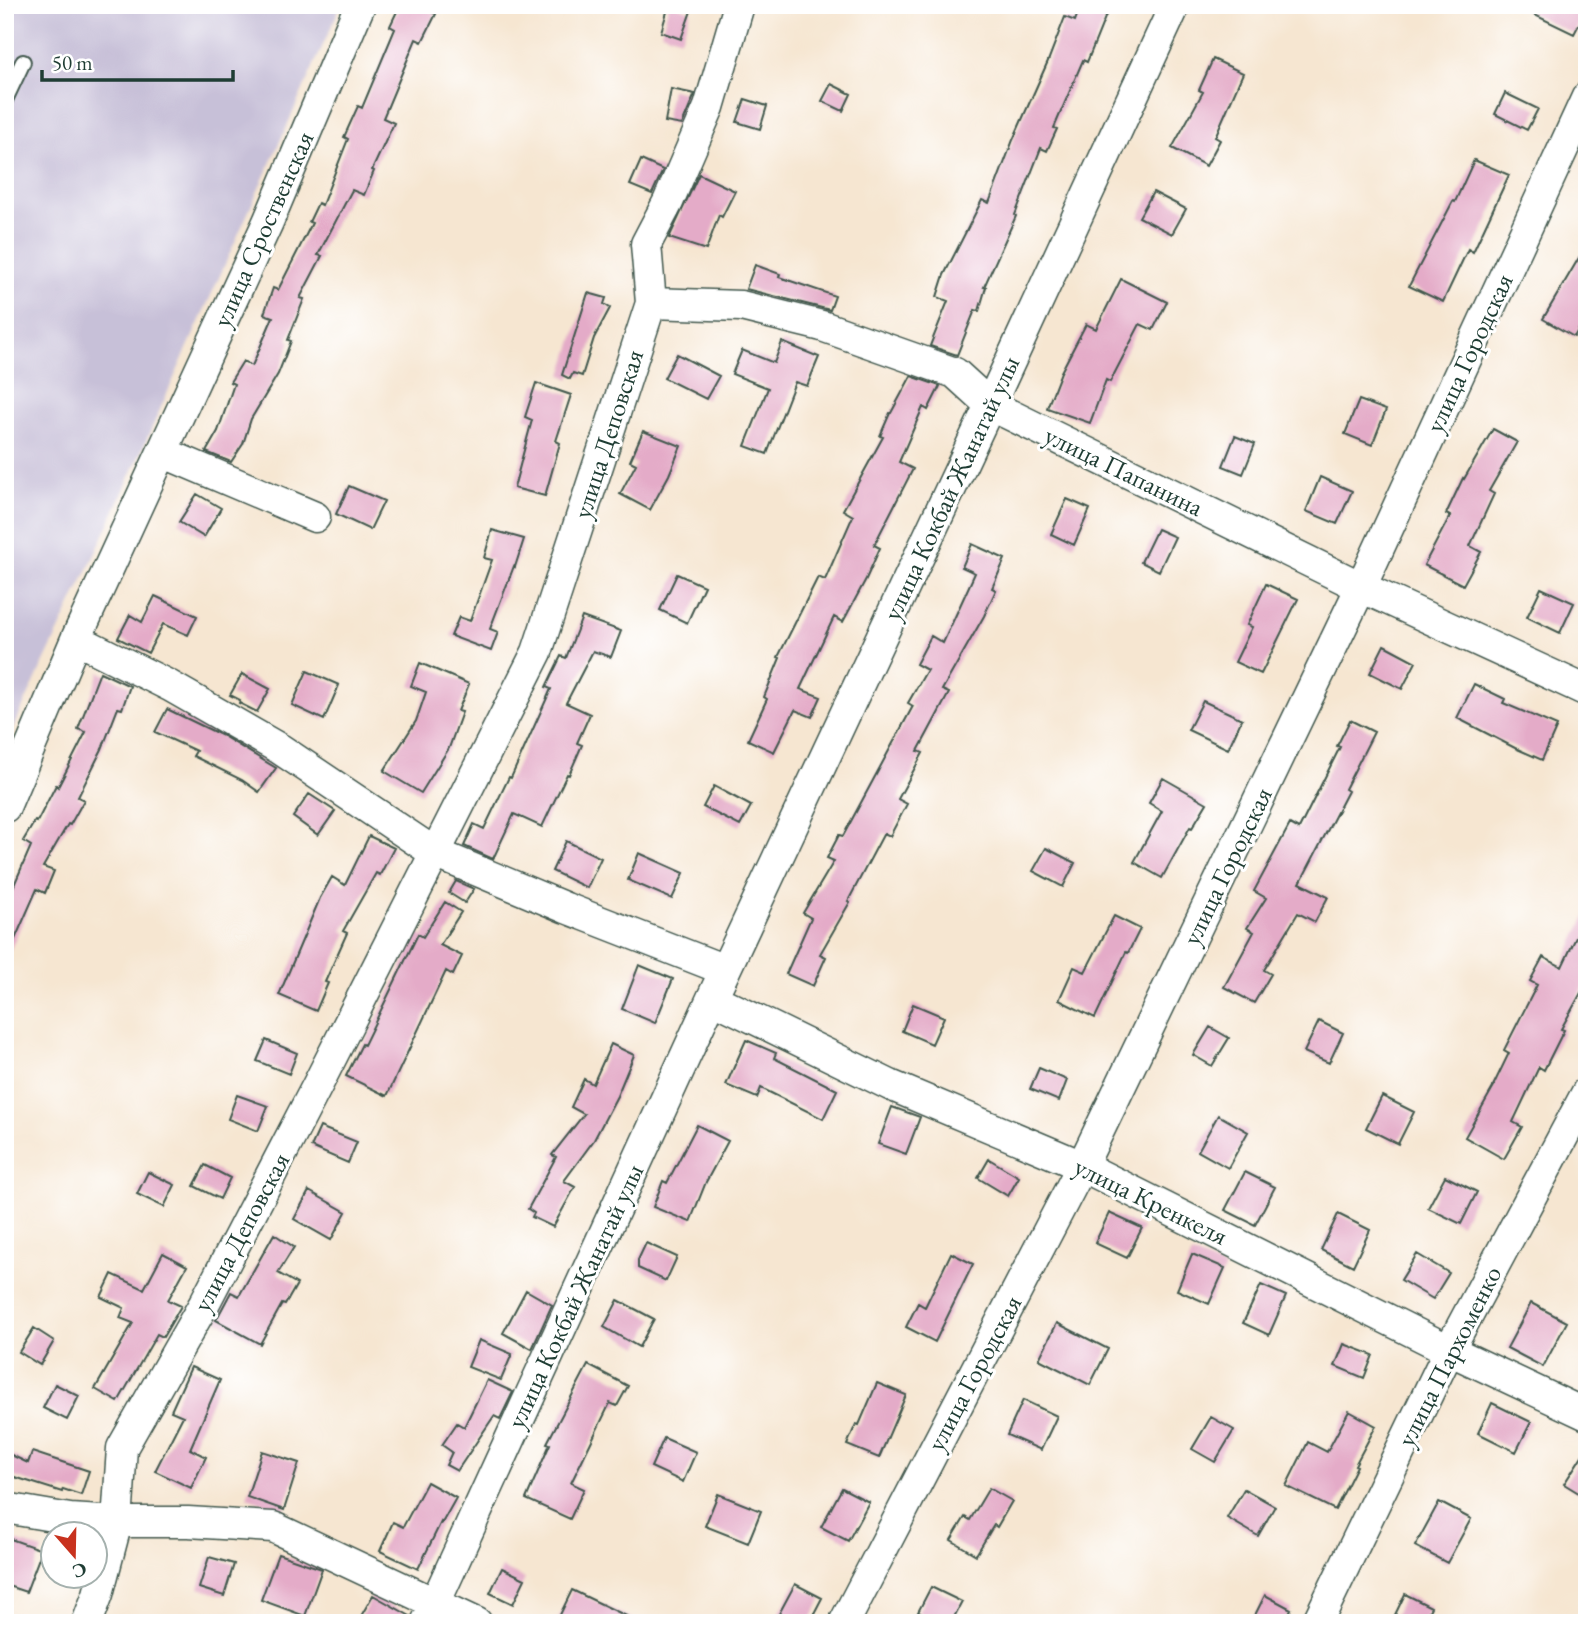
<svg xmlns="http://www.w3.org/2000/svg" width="1592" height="1628" font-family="'EB Garamond',serif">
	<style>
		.industrial { fill: #c7c0d8 }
		.building { fill: #e4abc8 }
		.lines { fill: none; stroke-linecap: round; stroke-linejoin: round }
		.lane-casing { stroke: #3f564c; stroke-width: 18 }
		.street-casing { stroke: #3f564c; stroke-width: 33 }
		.lane { stroke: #fff; stroke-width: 14 }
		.street { stroke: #fff; stroke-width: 30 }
		.labels { text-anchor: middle; stroke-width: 6; stroke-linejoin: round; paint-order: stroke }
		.street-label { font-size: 26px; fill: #1f3d34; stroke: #fff }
	</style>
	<rect width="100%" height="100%" fill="#fff"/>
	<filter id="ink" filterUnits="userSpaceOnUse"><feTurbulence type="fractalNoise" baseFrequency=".0143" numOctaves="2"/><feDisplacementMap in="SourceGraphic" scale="14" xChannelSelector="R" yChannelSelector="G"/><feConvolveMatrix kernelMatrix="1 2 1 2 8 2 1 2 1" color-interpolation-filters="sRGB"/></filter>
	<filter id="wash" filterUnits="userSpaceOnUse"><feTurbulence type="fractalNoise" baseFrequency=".00686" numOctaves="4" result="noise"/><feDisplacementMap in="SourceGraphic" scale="28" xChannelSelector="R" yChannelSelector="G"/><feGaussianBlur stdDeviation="1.57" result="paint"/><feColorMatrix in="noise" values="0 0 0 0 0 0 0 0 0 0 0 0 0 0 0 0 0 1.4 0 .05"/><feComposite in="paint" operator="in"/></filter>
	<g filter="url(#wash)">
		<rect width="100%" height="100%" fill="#f6e6d1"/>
		<path class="industrial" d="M5,5H341L98,548L5,745Z"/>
		<g id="blocks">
			<path class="building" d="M400,5H417L436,14L422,42L416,39L383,118L394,123L372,170L374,171L364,195L352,190L318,255L322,256L300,298L304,299L288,340L291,341L278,374L251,419L243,444L231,462L206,452L218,431L234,384L230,382L243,361L252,366L273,317L264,314L273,288L278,290L312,223L309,222L318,203L322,205L348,139L344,137L358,106L362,108L395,29L390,26Z
				M669,5H675L691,11L681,39L661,32Z
				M1081,5H1110L1087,62L1083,60L1054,128L1057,129L1047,151L1041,148L1015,215L1016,216L984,287H986L979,311L975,310L957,355L930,346L948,301L937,297L944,275L982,200L989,203L1013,140L1048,61L1065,17L1075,21Z
				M1514,5H1587V9L1574,34Z
				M1213,59L1243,73L1215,137L1220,140L1206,166L1172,148L1203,92L1199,90Z
				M831,84L851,94L843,111L822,101Z
				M671,89L695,94L682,125L665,122Z
				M1505,93L1538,109L1527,130L1495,114Z
				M745,99L767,106L760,129L737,122Z
				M641,160L663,170L652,194L630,185Z
				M1474,160L1509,175L1473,252L1468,249L1443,302L1409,286L1453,201L1455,202Z
				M699,174L735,191L722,217L719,215L706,250L669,238Z
				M1153,192L1186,209L1172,234L1139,217Z
				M1587,244V315L1574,337L1543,319Z
				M755,265L780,274L779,277L835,296L830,310L746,289Z
				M1121,279L1167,302L1153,330L1140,324L1110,382L1106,380L1090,423L1047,408L1061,372L1086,324L1096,329Z
				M588,293L606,298L604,304L610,308L594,338L582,376L573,373L570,379L562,375Z
				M782,342L819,357L807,386L795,382L767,454L745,446L768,388L732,374L742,350L774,363Z
				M677,354L719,376L706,399L664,378Z
				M911,376L940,386L928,410L923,407L899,462L913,469L874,545L880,548L866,579L843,622L834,617L800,689L821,697L812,717L795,710L774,752L748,740L767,699L764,697L780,658L778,657L818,577L825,580L853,516L843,510L883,437L880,436L890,413H891Z
				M536,383L571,395L556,441L560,443L545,496L514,488L532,420L525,417Z
				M1359,400L1386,410L1372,445L1345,434Z
				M1493,429L1517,442L1489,491L1494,494L1470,546L1481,552L1463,585L1424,565L1450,516L1446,514L1463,478L1464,479Z
				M643,431L681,446L669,475L650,510L620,494L636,464L630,461Z
				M1235,436L1255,444L1243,474L1223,466Z
				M1320,477L1352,491L1337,524L1306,511Z
				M349,486L384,501L370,530L336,514Z
				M197,494L221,508L204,537L179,522Z
				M1067,499L1090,509L1074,545L1051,534Z
				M1157,529L1175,537L1159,571L1141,562Z
				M492,530L524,539L515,567L514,566L490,629L498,632L491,651L451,636L459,617L470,621L492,560L484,558Z
				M972,544L1005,559L992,588L996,590L984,616L942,690L949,693L918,751L923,753L898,799L907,804L890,836L884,833L848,901L850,902L820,954L826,957L813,986L786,974L811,918L803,913L834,861L827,858L839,835L843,836L913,706L908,703L927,670L916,664L931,636L943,643L975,573L962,567Z
				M677,574L704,586L687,623L660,610Z
				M1266,584L1298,599L1261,674L1235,662L1252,627L1247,625Z
				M1541,588L1574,603L1560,633L1527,617Z
				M155,596L197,616L188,635L163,624L148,653L118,638L130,615L142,622Z
				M582,617L621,631L611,657L593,651L566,703L590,714L577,743L582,745L569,775L567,774L542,827L514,814L493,859L464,846L474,824L484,829L509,777L511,778L551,689L546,687L561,656L566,658Z
				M1384,645L1416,662L1402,689L1370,673Z
				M420,663L469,684L458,711L462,712L449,748L421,793L384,771L416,721L426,692L411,686Z
				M307,671L339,685L324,720L292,705Z
				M100,672L130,686L122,709L118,708L102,749L78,797L84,800L70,825L68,824L43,867L54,871L45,893L37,889L5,962V906L31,846L23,841L35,821L37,822L56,785L58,787L86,732L78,729Z
				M242,674L270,689L257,712L239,703L240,700L230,695Z
				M1474,684L1505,699L1503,703L1557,726L1542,760L1515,748L1457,718Z
				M1203,701L1242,719L1228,749L1188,730Z
				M167,709L223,736L276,768L259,792L242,780L193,756L196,751L155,732Z
				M1350,720L1374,732L1345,789L1348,791L1300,883L1328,897L1315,922L1298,913L1264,970L1271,974L1254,1003L1224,987L1254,932L1247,928L1266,898L1254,891L1290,824L1299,829L1340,747L1337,746Z
				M1163,778L1207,803L1192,828L1190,827L1162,878L1134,862L1162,811L1149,803Z
				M714,786L751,806L740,826L703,807Z
				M309,794L335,811L318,835L293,817Z
				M369,836L394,848L380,875L376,873L343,931L347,933L325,982L328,983L316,1011L279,995L320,898L332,877L345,885Z
				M566,841L601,858L587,888L552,871Z
				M1046,848L1075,863L1063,887L1033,871Z
				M639,853L684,873L672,899L628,880Z
				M456,881L474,889L465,903L449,893Z
				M445,902L461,912L440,945L462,956L453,975L446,971L387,1096L346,1076L362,1044L364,1045L418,934L423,937Z
				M1587,914V982L1561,1029L1564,1030L1544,1070L1539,1067L1513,1122L1522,1127L1504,1159L1465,1137L1494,1086H1493L1509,1053L1504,1050L1537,985L1530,981L1543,957L1562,967Z
				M1114,916L1140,929L1128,953L1126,952L1095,1018L1059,1000L1074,967L1085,972Z
				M639,965L673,979L655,1023L622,1009Z
				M913,1004L944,1017L932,1044L902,1031Z
				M1319,1021L1343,1033L1329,1063L1304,1052Z
				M1210,1027L1229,1038L1212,1066L1193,1055Z
				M266,1040L297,1053L289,1074L257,1061Z
				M746,1040L776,1053L774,1058L837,1090L823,1119L761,1088L757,1098L726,1085Z
				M611,1044L634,1055L617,1096L594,1140L564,1181L575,1187L553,1227L532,1217L534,1213L528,1209L556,1157L552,1155L584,1114L571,1107L584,1079L593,1084Z
				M1039,1068L1067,1080L1059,1101L1030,1089Z
				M237,1095L268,1106L258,1131L228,1119Z
				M1382,1096L1414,1112L1398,1144L1366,1128Z
				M892,1107L920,1117L906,1154L878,1144Z
				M1218,1115L1248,1132L1228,1168L1198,1151Z
				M697,1125L728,1141L706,1182L690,1222L653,1207L663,1181L667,1183Z
				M320,1127L357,1142L348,1163L311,1147Z
				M989,1159L1019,1177L1008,1196L978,1178Z
				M205,1165L230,1178L220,1199L194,1186Z
				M148,1172L175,1185L164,1207L137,1194Z
				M1245,1172L1275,1187L1255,1225L1225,1210Z
				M1445,1176L1477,1192L1461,1224L1428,1208Z
				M309,1191L346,1212L331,1240L294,1219Z
				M1109,1213L1142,1228L1127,1258L1095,1243Z
				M1338,1214L1370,1230L1353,1266L1321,1250Z
				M274,1234L294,1247L278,1273L297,1284L285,1305L282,1304L260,1344L216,1320L231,1292L239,1296Z
				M646,1243L677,1257L666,1281L638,1268V1260Z
				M163,1253L187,1266L168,1300L181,1306L163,1337L157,1334L118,1402L95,1389L133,1323L120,1318L124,1308L101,1297L112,1274L144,1289Z
				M951,1253L973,1264L935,1342L906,1327L918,1303L925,1307Z
				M1192,1254L1225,1268L1209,1304L1177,1290Z
				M1417,1254L1449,1273L1433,1299L1401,1280Z
				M1261,1285L1286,1296L1269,1335L1243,1323Z
				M526,1290L552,1305L532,1349L503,1333Z
				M618,1300L654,1319L639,1347L604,1327Z
				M1531,1303L1567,1322L1543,1367L1507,1348Z
				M1057,1323L1108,1349L1090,1385L1039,1359Z
				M34,1328L54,1341L40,1365L19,1352Z
				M479,1340L512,1354L501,1380L468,1367Z
				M1344,1344L1373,1355L1364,1378L1335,1366Z
				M588,1365L628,1386L617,1406L610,1403L571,1483L584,1489L570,1519L526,1499L550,1444L547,1443Z
				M191,1367L220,1380L190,1449L206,1457L191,1488L155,1471L183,1416L171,1411Z
				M487,1380L513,1392L500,1419L494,1416L457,1471L446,1465L452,1452L442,1445L457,1423L464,1427Z
				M877,1383L906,1395L879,1458L847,1445L856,1424L859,1425Z
				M55,1384L79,1396L67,1420L43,1408Z
				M1023,1400L1057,1416L1041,1450L1007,1435Z
				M1492,1403L1531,1422L1516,1452L1478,1433Z
				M1349,1411L1376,1426L1355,1465L1357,1466L1335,1510L1286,1486L1308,1442L1327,1452Z
				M1211,1417L1234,1430L1215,1462L1192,1449Z
				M664,1438L696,1452L683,1482L651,1467Z
				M1587,1448V1498L1564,1484Z
				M262,1451L299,1463L284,1510L247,1497Z
				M5,1452L28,1463L32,1452L89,1471L81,1495L63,1489L62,1492L5,1474Z
				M427,1482L456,1498L442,1523L441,1522L418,1569L380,1551L393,1522L403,1527Z
				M842,1488L869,1502L848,1541L821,1527Z
				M989,1488L1012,1501L997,1527L994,1525L976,1555L951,1540L965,1517L970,1520Z
				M1244,1489L1275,1506L1258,1536L1227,1518Z
				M718,1494L761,1511L748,1543L705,1526Z
				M1439,1502L1471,1519L1447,1563L1415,1546Z
				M5,1537L42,1550L26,1592L5,1585Z
				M278,1554L322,1569L305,1616L261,1600Z
				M209,1557L234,1564L224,1596L199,1588Z
				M502,1568L525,1579L513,1604L490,1593Z
				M795,1584L822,1598L809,1623H774Z
				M931,1587L962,1602L951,1623H939L918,1612Z
				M572,1590L641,1623H556Z
				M1405,1594L1431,1607L1423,1623H1391Z
				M373,1595L410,1616L409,1623H357Z
				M1265,1595L1291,1609L1284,1623H1251Z"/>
		</g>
	</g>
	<g filter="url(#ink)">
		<use href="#blocks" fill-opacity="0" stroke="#3f564c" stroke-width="2"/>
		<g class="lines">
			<defs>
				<path id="lane" d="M5,100L23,62"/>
				<path id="street" d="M651,303L741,306L822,326L955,373L990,405L1361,587L1587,691
					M162,452L315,517
					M76,639L170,686L280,749L435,853L566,908L725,970
					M5,807L76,639L268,222L360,5
					M712,998L890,1085L1082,1166L1449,1350L1587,1415
					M5,1508L70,1519L117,1522H188L273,1527L477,1623
					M87,1623L98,1594L117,1522L122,1448L204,1304L317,1086L537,652L651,303L646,244L668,202L709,107L739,5
					M426,1623L712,998L990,405L1175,5
					M844,1623L1082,1166L1361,587L1587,97
					M1317,1623L1449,1350L1587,1092"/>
			</defs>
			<use href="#lane" class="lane-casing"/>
			<use href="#street" class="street-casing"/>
			<use href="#lane" class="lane"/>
			<use href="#street" class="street"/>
		</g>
	</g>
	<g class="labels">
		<g class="street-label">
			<text transform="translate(263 229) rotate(-66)" y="9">улица Сроственская</text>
			<text transform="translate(1469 353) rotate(-65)" y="9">улица Городская</text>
			<text transform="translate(608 434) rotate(-72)" y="9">улица Деповская</text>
			<text transform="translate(1124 471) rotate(26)" y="9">улица Папанина</text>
			<text transform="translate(951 488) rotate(-65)" y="9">улица Кокбай Жанатай улы</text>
			<text transform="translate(1227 866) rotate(-64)" y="9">улица Городская</text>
			<text transform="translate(1151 1201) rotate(26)" y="9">улица Кренкеля</text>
			<text transform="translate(241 1232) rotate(-62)" y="9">улица Деповская</text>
			<text transform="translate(575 1296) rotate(-65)" y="9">улица Кокбай Жанатай улы</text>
			<text transform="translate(1449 1356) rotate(-63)" y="9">улица Пархоменко</text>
			<text transform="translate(974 1373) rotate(-62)" y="9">улица Городская</text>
		</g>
	</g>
	<rect width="1592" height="1628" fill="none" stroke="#fff" stroke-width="28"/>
	<g transform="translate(74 1555) rotate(160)"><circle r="33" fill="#ffffff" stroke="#a5b1ae" stroke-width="2"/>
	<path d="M0-5L12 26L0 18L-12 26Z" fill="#c8321e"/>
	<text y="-10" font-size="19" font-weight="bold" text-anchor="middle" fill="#1f3d34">С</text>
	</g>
	<path d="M42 70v10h191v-10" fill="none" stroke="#1f3d34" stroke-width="3.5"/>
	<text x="52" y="70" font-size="21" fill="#1f3d34" stroke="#ffffff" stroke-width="5" paint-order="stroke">50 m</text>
</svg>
